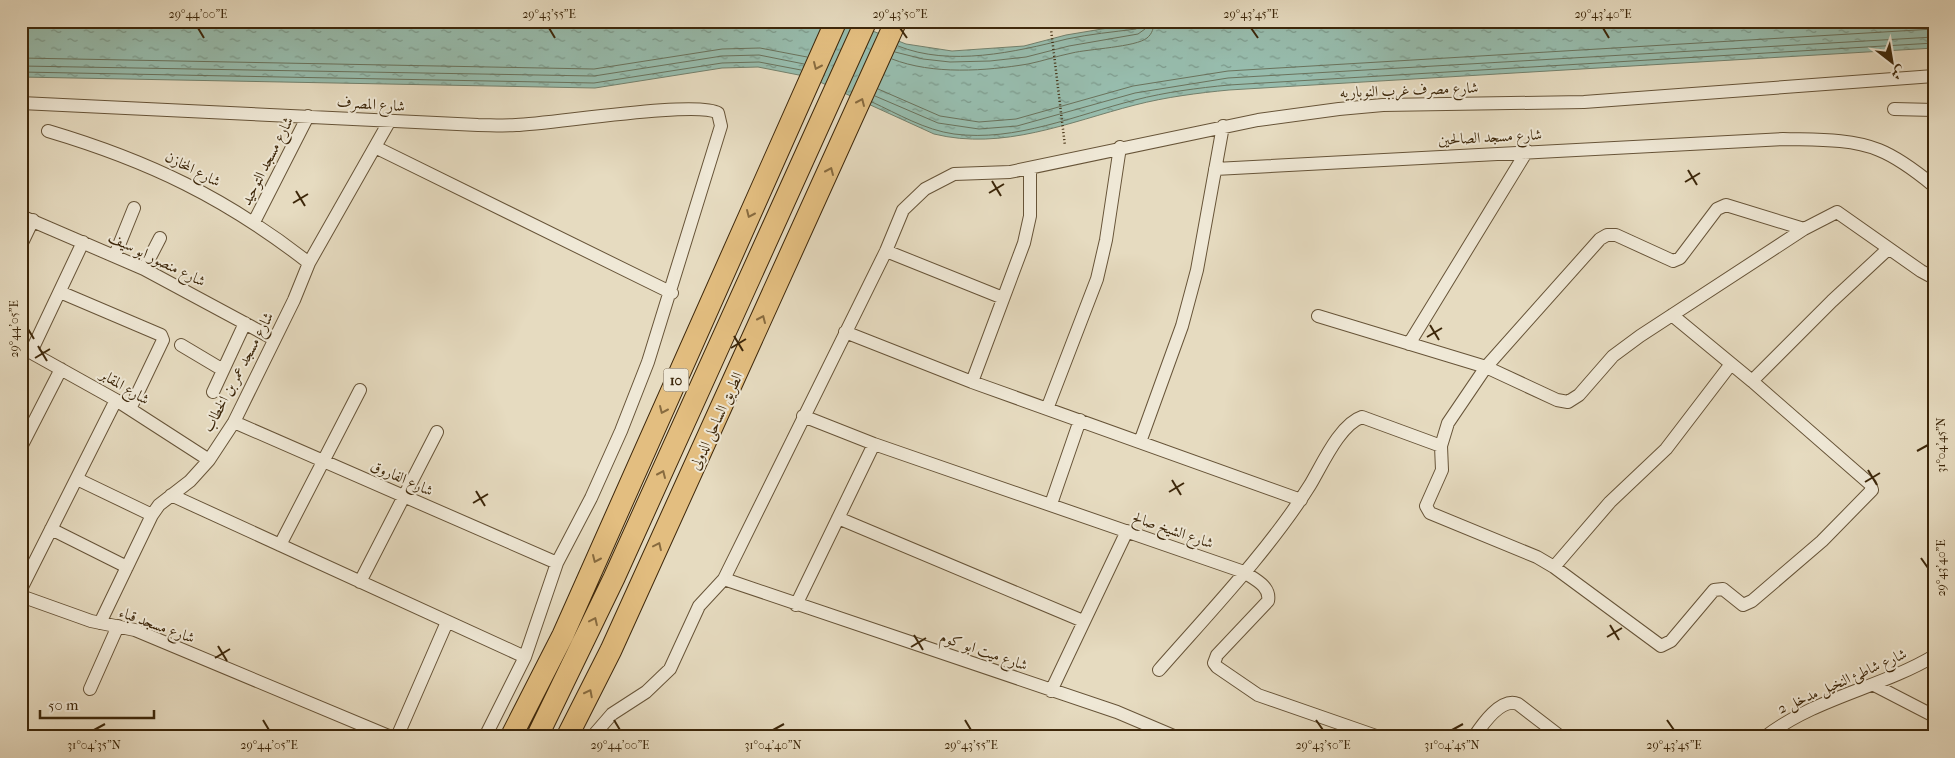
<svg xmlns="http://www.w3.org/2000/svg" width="1955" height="758" font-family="'IM FELL French Canon',Amiri,serif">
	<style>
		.water { fill: url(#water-ripples); stroke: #73806c }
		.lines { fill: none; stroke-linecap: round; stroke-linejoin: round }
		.shore { stroke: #6a725c; stroke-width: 1 }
		.minor-casing { stroke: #675438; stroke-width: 14 }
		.trunk-casing { stroke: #3d270a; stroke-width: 23 }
		.path { stroke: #3d270a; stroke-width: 2.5; stroke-dasharray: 1 2.5; stroke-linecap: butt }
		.minor { stroke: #efe8d6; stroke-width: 12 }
		.trunk { stroke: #e3be80; stroke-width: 21 }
		.oneway { stroke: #886b3f }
		.ticks { fill: none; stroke: #3d270a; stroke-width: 2 }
		.labels { text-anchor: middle; stroke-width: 4; stroke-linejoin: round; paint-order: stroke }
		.shield { fill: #efe8d6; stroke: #726147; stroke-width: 1 }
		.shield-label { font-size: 14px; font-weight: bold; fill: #3d270a }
		.street-label { font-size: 15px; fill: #3d270a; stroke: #efe8d6 }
		.neatline { fill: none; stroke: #3d270a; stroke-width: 2 }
		.ticks-label { font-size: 12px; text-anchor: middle; fill: #3d270a }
	</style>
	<defs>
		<pattern id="water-ripples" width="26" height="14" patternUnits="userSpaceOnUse" patternTransform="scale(1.25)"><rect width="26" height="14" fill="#97bcad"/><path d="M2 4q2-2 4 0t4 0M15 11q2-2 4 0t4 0" fill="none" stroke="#7c998b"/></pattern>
	</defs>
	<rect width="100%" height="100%" fill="#e6dbc0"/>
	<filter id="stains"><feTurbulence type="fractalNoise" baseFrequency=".004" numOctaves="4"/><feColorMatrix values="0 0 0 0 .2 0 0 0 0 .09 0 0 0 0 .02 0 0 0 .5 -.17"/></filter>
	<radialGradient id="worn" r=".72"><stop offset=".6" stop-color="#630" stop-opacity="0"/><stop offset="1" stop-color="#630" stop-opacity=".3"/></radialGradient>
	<path class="water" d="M21,21H847L906,44L952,51L1024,46L1066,35L1150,21H1934V48L1229,90C1198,93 1166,97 1135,105C1069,122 1003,151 934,134L809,77L758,67L722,68L595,88L21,77Z"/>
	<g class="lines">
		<path class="shore" d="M898,46C950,67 1015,52 1067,39C1090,34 1113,32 1136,29L1140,26V21
			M895,52L923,59L950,62L990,61L1026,57L1069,46L1138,34L1145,29L1147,21
			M21,58L594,69L722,49L760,48L807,57
			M892,59C933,75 986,71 1028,64C1043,61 1057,56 1072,53C1088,49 1136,47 1147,38C1152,34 1154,28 1154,21
			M21,66L594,76L722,56L759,55L804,64
			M21,72L594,83L722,63L759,62L801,70
			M878,89L940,116L979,122L1016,119L1133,86L1228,71L1934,29
			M875,96L938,123L979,129L1017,126L1135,93L1228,78L1934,37
			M872,102C898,114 925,130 954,134C1016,142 1076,115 1135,100C1166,92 1198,88 1229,85L1934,43"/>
		<defs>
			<path id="minor" d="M21,103L478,125C490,125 503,126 516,125C551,124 697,100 718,113L721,126L648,362L621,431L591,498L557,563L525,657L485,737
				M1894,109L1934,110
				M48,131C149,161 226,198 309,263
				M375,147L672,293
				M1215,169L1783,139C1813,140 1850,138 1879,150C1899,158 1917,172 1934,186
				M21,216L144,269L274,339
				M254,222L308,116
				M21,245L33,220
				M886,251L1003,298
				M115,255L134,208
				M144,269L160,238
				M60,292L161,335L163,340L130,409
				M1672,315L1752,381L1832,301L1888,249
				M1318,316L1486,367L1557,400L1568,402L1579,395L1613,356L1640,336L1804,229L1837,212L1921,271L1934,278
				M845,332L972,382L1301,500
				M1409,344L1527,151
				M181,345L223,370
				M21,347L116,400L209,460
				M31,352L83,242
				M972,382L1024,243L1030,216V168
				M213,392L245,323
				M1047,409L1097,279L1106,240L1120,147
				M803,416L874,444L1244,572C1254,579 1271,586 1268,601L1217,655L1214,663L1217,667L1258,695L1379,737
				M234,422L557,563
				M1140,442L1182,326L1197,270L1223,126
				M1441,446L1442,470L1426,506L1430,513L1537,557L1554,567L1661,646L1671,641L1714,590L1723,589L1743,605L1752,601L1822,541L1872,490L1870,484L1752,381
				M21,447L61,369
				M77,479L152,515
				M171,495L525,657
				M1051,504L1080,420
				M838,518L1083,621
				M51,529L127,567
				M280,545L360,390
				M1554,567L1610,502L1666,449L1731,364
				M724,579L1117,712L1176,737
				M360,582L437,432
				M21,589L116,400
				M21,596L91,621L135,630L391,737
				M796,605L874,444
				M100,623L152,515L159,505L190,481L209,460L234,422L294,300L309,263L389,122
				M1159,670C1209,613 1270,549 1310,485C1322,465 1340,424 1362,417L1441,446L1448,423L1486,367L1600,239L1607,235H1616L1673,261L1680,258L1717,209L1726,205L1804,229
				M1874,685L1934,716
				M90,689L118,626
				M1051,691L1127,531
				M397,737L447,622
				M592,737L612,714L646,692L670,669L699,606L724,579L886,251L903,210L925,189L954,174L1010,172L1258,120L1339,109L1383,105L1584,102L1934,76
				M1474,737C1482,725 1501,697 1518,704L1561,737
				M1765,737C1815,698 1880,688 1934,656"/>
			<path id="trunk" d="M511,737L563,635L836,21
				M537,737L614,578L866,21
				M567,737L611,650L896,21"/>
		</defs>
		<use href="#minor" class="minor-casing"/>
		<use href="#trunk" class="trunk-casing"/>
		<path class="path" d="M1050,21L1065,146"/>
		<use href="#minor" class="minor"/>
		<use href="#trunk" class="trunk"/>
	</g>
	<defs><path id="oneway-chevron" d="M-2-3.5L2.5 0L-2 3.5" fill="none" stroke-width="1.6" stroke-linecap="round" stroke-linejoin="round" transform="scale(1.25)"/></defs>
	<g class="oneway">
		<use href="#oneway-chevron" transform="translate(817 66) rotate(114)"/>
		<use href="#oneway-chevron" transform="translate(861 102) rotate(-66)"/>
		<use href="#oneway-chevron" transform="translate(830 171) rotate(-66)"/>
		<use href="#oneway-chevron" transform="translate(750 214) rotate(114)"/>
		<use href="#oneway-chevron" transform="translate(762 319) rotate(-66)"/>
		<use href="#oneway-chevron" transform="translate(663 410) rotate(114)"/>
		<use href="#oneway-chevron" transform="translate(662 474) rotate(-66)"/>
		<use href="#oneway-chevron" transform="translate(658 546) rotate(-65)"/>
		<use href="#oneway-chevron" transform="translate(596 559) rotate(114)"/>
		<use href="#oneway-chevron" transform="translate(594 621) rotate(-65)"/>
		<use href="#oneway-chevron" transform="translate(589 693) rotate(-63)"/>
	</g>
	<path class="ticks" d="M198,28L204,38M549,28L555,38M900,28L907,38M1251,28L1258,38M1603,28L1609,38M1688,170L1697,185M992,181L1001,196M1685,182L1700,173M296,191L305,206M989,193L1004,184M293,203L308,194M1430,325L1439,340M28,329L34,339M734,336L743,351M1427,337L1442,328M38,346L47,361M731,348L746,339M35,358L50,349M1917,451L1928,445M1868,470L1877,485M1172,480L1181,495M1865,482L1880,473M476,491L485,506M1169,492L1184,483M473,503L488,494M1921,558L1928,568M1610,625L1619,640M914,635L923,650M1607,637L1622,628M218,646L227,661M911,647L926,638M215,658L230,649M263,720L269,730M614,720L620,730M965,720L971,730M1316,720L1323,730M1667,720L1674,730M94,730L105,724M773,730L784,724M1452,730L1463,724"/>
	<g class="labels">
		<rect class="shield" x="663.5" y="368.5" width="25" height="23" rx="4"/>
		<g class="shield-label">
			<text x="676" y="385">10</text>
		</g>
		<g class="street-label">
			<text transform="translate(1409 90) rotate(-2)" y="5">شارع مصرف غرب النوباريه</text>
			<text transform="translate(371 104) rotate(4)" y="5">شارع المصرف</text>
			<text transform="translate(1490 137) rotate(-3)" y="5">شارع مسجد الصالحين</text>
			<text transform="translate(267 161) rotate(-63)" y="5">شارع مسجد التوحيد</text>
			<text transform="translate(193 169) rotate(27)" y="5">شارع المخازن</text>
			<text transform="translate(157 259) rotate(26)" y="5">شارع منصور ابو سيف</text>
			<text transform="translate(238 372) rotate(-62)" y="5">شارع مسجد عمر بن الخطاب</text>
			<text transform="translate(125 387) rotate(31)" y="5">شارع المقابر</text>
			<text transform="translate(716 421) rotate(-65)" y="5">الطريق الساحلى الدولى</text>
			<text transform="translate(402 478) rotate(24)" y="5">شارع الفاروق</text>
			<text transform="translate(1173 530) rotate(19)" y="5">شارع الشيخ صالح</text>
			<text transform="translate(157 625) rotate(20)" y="5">شارع مسجد قباء</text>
			<text transform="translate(984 651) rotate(19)" y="5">شارع ميت ابو كوم</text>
			<text transform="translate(1842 681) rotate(-24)" y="5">شارع شاطئ النخيل مدخل 2</text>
		</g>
	</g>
	<rect width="1955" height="758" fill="none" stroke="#e6dbc0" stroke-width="55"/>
	<g transform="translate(1892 62) rotate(149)" stroke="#efe8d6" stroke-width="4" paint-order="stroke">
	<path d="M0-4L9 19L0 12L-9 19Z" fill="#3d270a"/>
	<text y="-8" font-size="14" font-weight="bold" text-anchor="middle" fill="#3d270a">ش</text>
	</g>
	<path d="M40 710v8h114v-8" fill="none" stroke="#3d270a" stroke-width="2.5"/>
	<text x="48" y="710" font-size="15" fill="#3d270a" stroke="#efe8d6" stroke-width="4" paint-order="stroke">50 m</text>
	<rect x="28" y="28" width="1900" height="702" class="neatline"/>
	<g class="ticks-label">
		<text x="198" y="18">29°44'00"E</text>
		<text x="549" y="18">29°43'55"E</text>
		<text x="900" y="18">29°43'50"E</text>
		<text x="1251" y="18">29°43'45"E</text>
		<text x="1603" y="18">29°43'40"E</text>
		<text transform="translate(14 329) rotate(-90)" y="4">29°44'05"E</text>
		<text transform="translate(1941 445) rotate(-90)" y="4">31°04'45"N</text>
		<text transform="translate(1941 568) rotate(-90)" y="4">29°43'40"E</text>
		<text x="94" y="749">31°04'35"N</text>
		<text x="269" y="749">29°44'05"E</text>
		<text x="620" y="749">29°44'00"E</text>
		<text x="773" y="749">31°04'40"N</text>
		<text x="971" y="749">29°43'55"E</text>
		<text x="1323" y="749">29°43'50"E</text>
		<text x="1452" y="749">31°04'45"N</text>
		<text x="1674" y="749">29°43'45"E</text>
	</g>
	<rect width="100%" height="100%" filter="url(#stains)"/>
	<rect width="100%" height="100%" fill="url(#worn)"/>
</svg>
